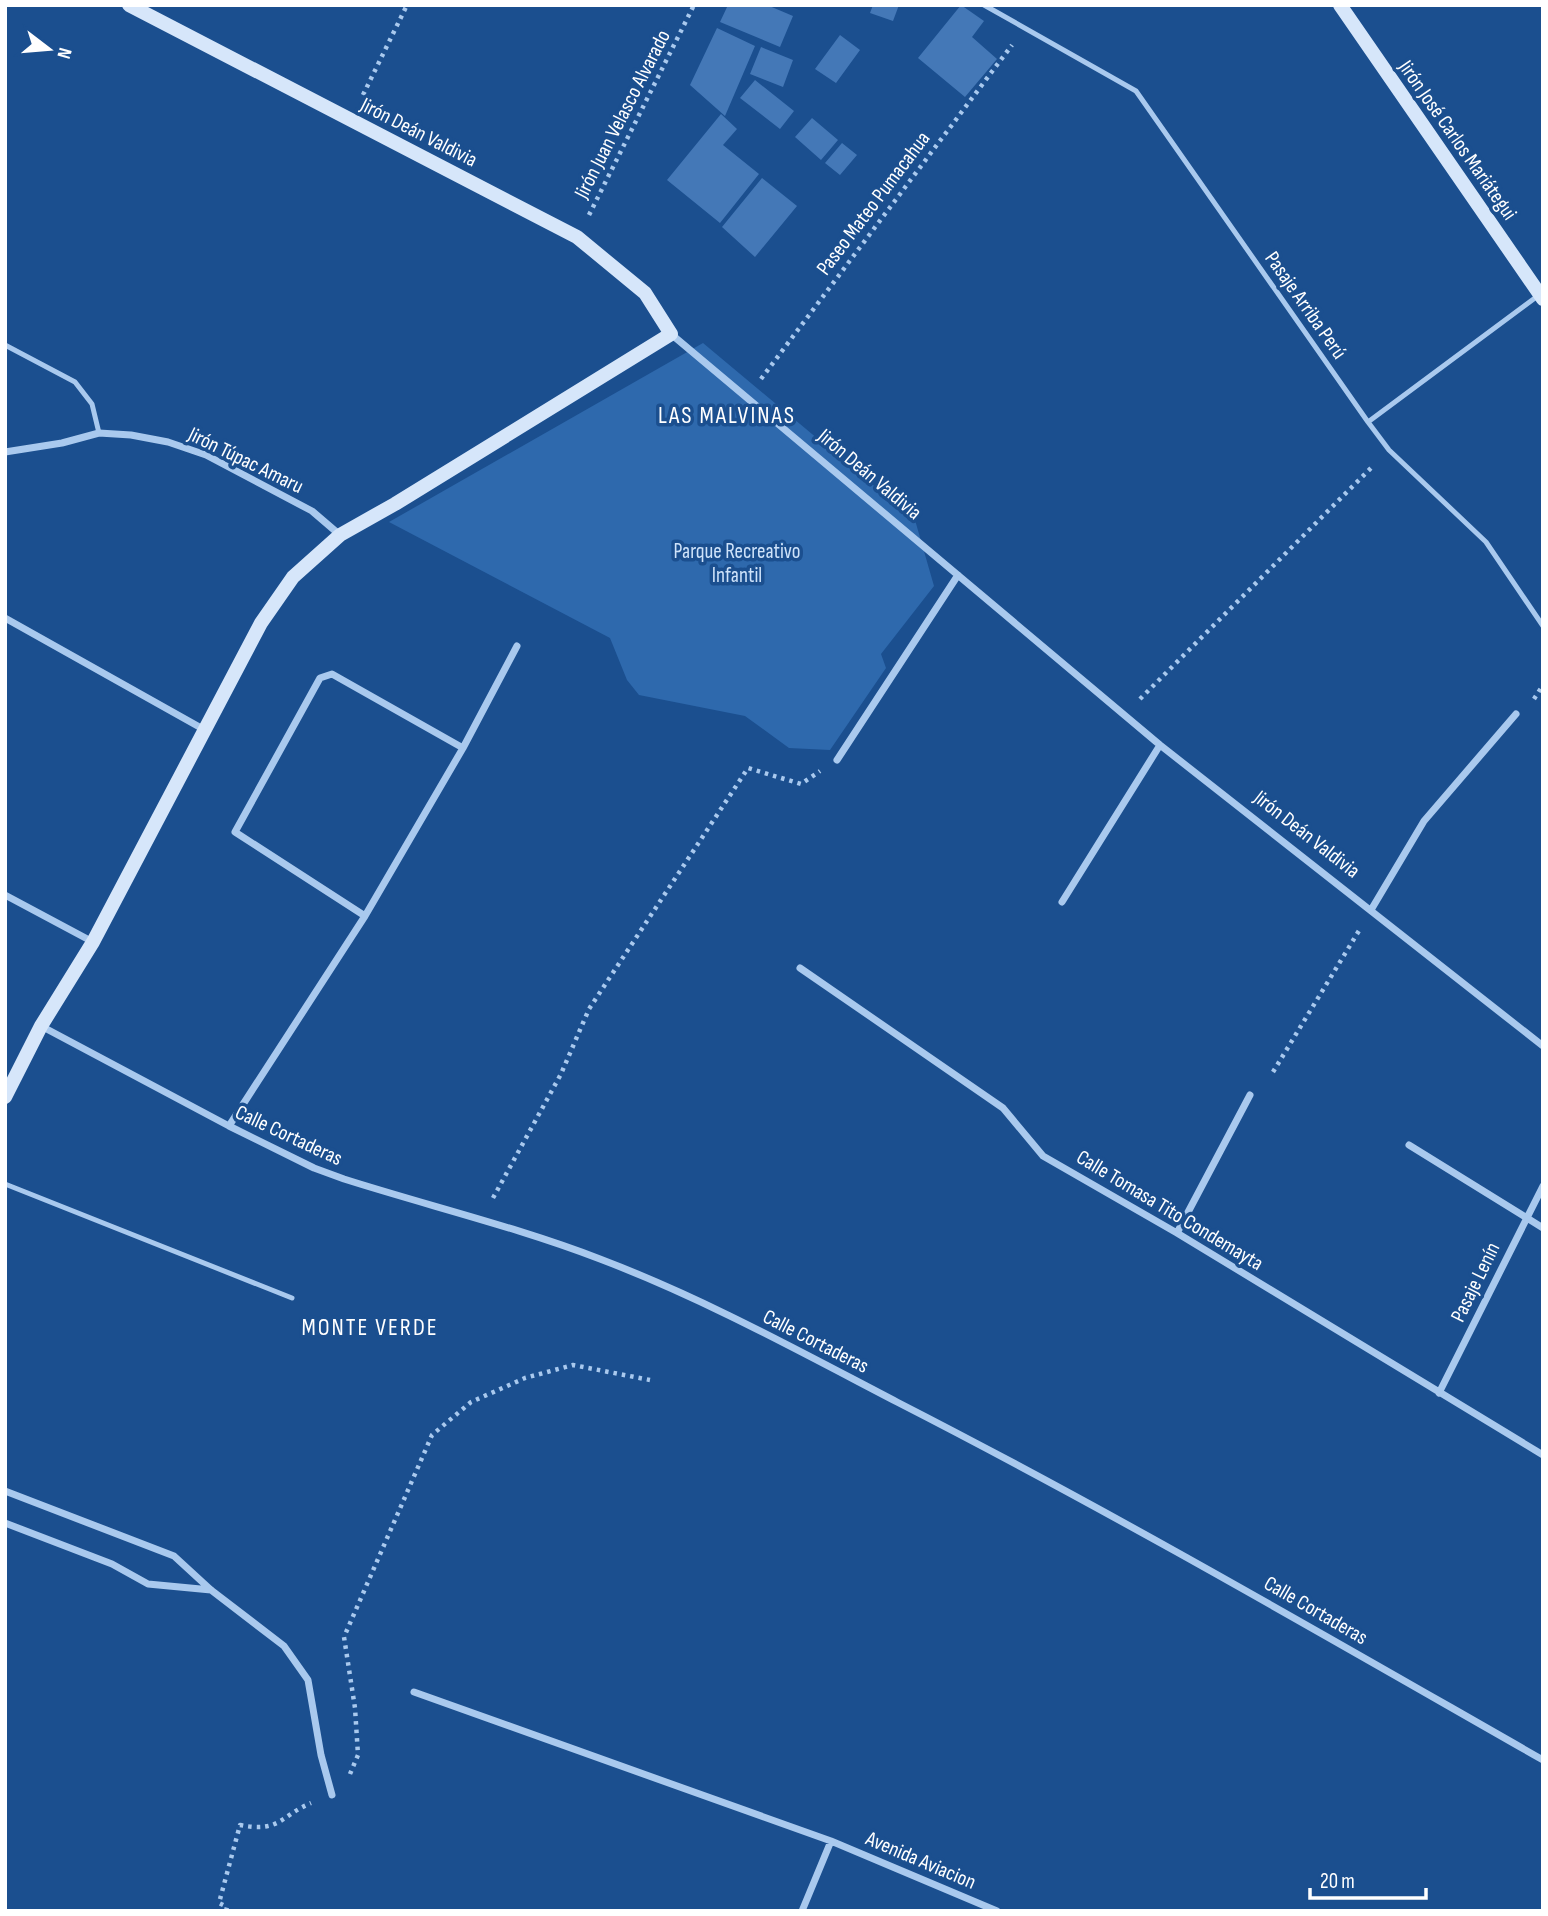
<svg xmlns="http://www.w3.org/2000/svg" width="1548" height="1916" font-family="'Sofia Sans Condensed',sans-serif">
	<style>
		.green { fill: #2e69ad }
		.building { fill: #4478b7 }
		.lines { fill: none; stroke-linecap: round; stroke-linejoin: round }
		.path { stroke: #a9c9ee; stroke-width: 4.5; stroke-dasharray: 3.5 5; stroke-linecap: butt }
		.lane { stroke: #a9c9ee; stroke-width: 5 }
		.street { stroke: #a9c9ee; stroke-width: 7 }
		.secondary { stroke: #d6e6fa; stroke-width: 14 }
		.labels { text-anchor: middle; stroke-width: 7; stroke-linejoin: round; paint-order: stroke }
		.street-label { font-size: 21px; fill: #fff; stroke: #1b4f8f }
		.park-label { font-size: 21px; fill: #cfe3fa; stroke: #1b4f8f }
		.quarter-label { font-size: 24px; letter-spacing: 2px; fill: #fff; stroke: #1b4f8f }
	</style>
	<rect width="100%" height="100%" fill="#1b4f8f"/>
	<path class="green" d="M703,343L915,520L934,586L881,654L886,668L830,750L789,748L745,716L639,695L627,680L610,638L389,522Z"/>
	<path class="building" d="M728,5H767L793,16L780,47L720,22Z
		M873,5H899L893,21L870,13Z
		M961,5L984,21L972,37L997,59L965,97L918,58Z
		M717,28L755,46L725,116L690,85Z
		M840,35L860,50L836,83L815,69Z
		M761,47L793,60L783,87L750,74Z
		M755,80L794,111L780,129L740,98Z
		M721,114L737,129L723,145L759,174L720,223L667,180Z
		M812,118L838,140L821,160L795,137Z
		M842,143L857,155L840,175L825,163Z
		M762,178L797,206L755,257L722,227Z"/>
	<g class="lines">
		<path class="path" d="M363,95L407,5
			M589,215L694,5
			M761,379L1012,45
			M1140,699L1374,465
			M1534,699L1543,685
			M1273,1072L1360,929
			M493,1198L561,1074L589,1009L748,768L801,784L820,771
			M350,1774L358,1755L355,1708L344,1637L432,1435L471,1402L525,1378L573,1365L650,1380
			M226,1911L227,1907L219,1903L240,1825C280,1833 280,1816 311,1803"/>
		<path class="lane" d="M984,5L1136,91L1368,422L1389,450L1486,542L1543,626
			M5,345L75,382L92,404L99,433
			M1368,422L1539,295
			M5,1184L292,1298"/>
		<path class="street" d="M671,334L1160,745L1543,1046
			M5,452L62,443L99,433L131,435L168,442L206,455L312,511L340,535
			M5,618L203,729
			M837,760L958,575
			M5,895L93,942
			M1062,902L1160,745
			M1371,910L1424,821L1516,714
			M365,916L235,832L320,678L332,674L463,748
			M800,968L1003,1108L1043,1156L1177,1233L1543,1455
			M41,1026L229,1126L314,1168L344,1179C429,1206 517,1227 600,1259C703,1298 799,1351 897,1402C1116,1514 1329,1638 1543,1760
			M229,1126L365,916L463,748L517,646
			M1409,1145L1543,1228
			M1177,1233L1250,1095
			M1439,1393L1543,1186
			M5,1491L174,1556L211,1590L284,1646L308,1680L321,1755L332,1795
			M5,1523L112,1564L148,1584L211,1590
			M414,1692L831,1841L997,1911
			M802,1911L831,1841"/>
		<path class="secondary" d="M1340,5L1543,299
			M5,1097L41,1026L93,942L261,623L293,577L340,535L395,504L671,334L645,293L577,237L129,5"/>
	</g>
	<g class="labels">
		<g class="street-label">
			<text transform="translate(622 114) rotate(-63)" y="7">Jirón Juan Velasco Alvarado</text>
			<text transform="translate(419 132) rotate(27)" y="7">Jirón Deán Valdivia</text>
			<text transform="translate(1458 140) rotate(55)" y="7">Jirón José Carlos Mariátegui</text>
			<text transform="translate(873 203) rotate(-53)" y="7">Paseo Mateo Pumacahua</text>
			<text transform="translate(1306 305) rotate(55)" y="7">Pasaje Arriba Perú</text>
			<text transform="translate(246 460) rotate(26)" y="7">Jirón Túpac Amaru</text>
			<text transform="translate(870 474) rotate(40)" y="7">Jirón Deán Valdivia</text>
			<text transform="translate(1307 834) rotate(38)" y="7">Jirón Deán Valdivia</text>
			<text transform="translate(289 1135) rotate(25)" y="7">Calle Cortaderas</text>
			<text transform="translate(1170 1210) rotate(31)" y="7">Calle Tomasa Tito Condemayta</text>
			<text transform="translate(1475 1282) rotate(-64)" y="7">Pasaje Lenín</text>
			<text transform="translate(816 1341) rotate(27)" y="7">Calle Cortaderas</text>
			<text transform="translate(1316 1610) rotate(30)" y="7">Calle Cortaderas</text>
			<text transform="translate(921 1860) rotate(23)" y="7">Avenida Aviacion</text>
		</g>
		<g class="park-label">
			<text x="737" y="558">Parque Recreativo<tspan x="737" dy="24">Infantil</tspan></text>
		</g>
		<g class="quarter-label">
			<text x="727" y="423">LAS MALVINAS</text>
			<text x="370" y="1335">MONTE VERDE</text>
		</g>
	</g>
	<rect width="1548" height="1916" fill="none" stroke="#ffffff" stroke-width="14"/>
	<g transform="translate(49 49) rotate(106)" stroke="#1b4f8f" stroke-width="5" paint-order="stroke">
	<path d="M0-5L12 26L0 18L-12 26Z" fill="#ffffff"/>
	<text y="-10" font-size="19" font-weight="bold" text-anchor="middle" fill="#ffffff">N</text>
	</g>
	<path d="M1310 1888v10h116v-10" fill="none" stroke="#ffffff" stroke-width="3.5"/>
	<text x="1320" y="1888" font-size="21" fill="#ffffff" stroke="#1b4f8f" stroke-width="5" paint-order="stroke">20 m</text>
</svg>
